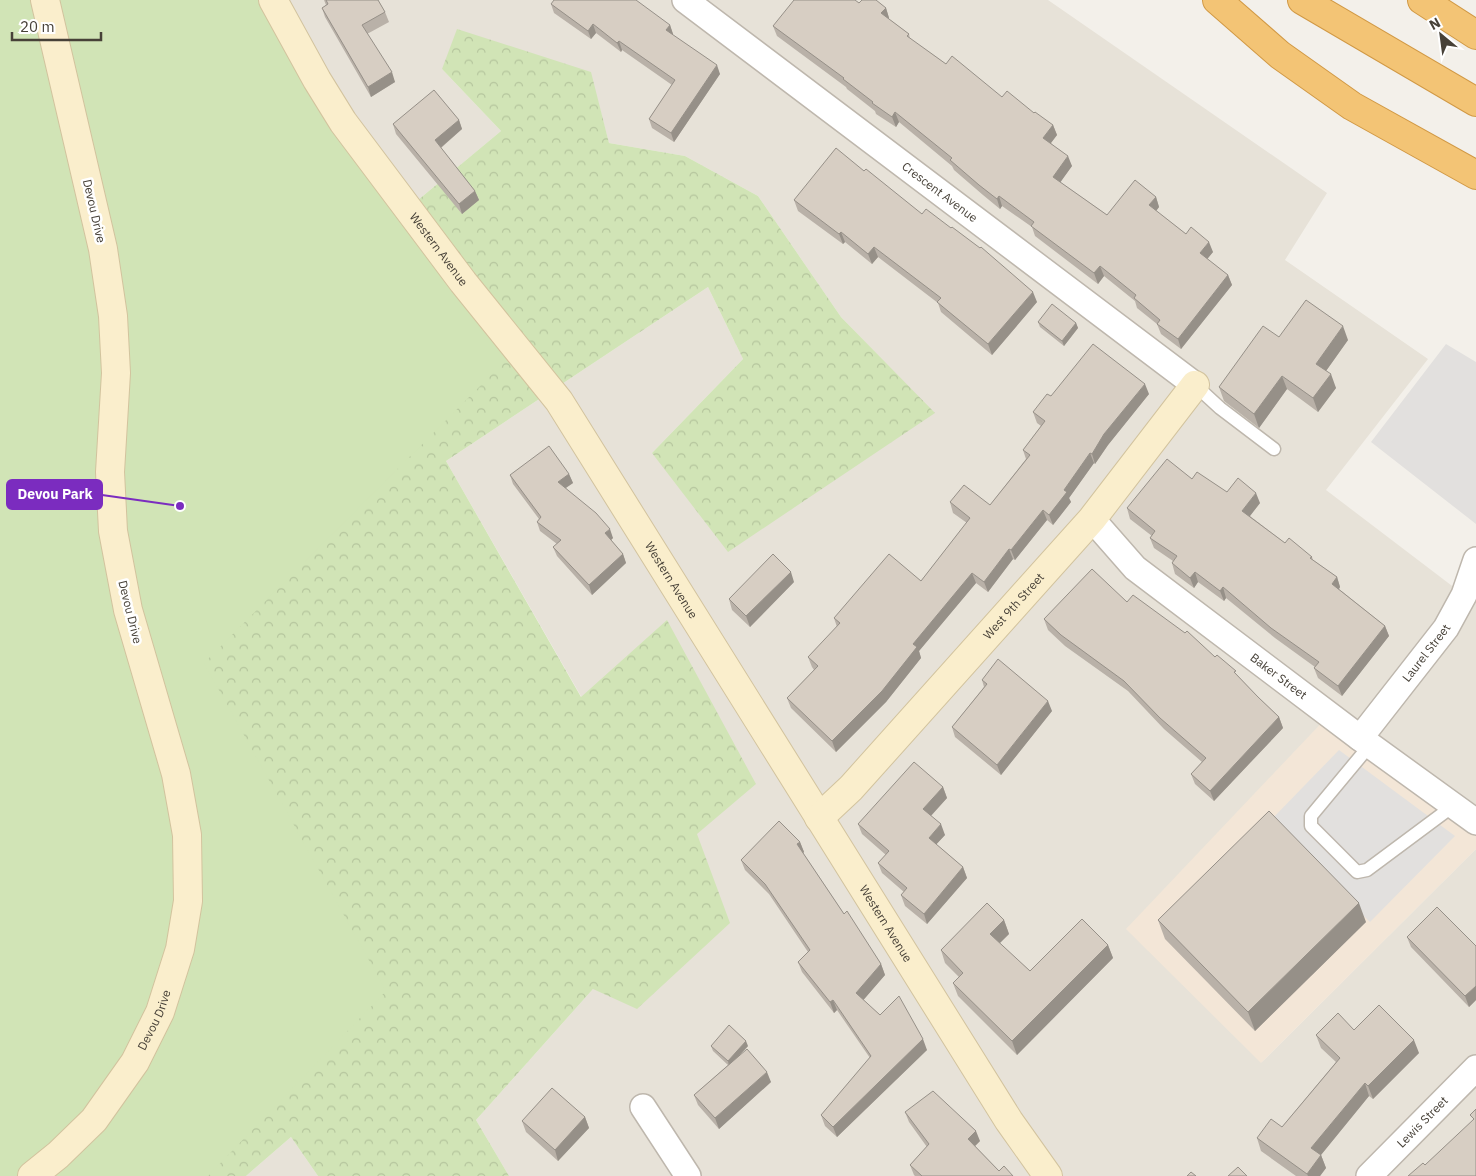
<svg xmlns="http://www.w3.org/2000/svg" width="1476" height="1176" font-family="'IBM Plex Sans',sans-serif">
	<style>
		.residential { fill: #e7e2d8 }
		.commercial { fill: #f3e6d7 }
		.forest { fill: url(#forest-crowns) }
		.park { fill: #d1e4b6 }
		.parking { fill: #e2e0de }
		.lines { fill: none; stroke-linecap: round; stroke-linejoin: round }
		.lane-casing { stroke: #beb7ad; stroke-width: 15 }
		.street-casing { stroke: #beb7ad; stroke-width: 28 }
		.secondary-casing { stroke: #d2c39e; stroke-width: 30 }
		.highway-casing { stroke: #d19945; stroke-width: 30 }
		.lane { stroke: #fff; stroke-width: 12 }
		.street { stroke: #fff; stroke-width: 25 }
		.secondary { stroke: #faeecc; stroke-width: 28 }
		.highway { stroke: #f3c475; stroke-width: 28 }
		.wall { fill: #b9b1a8 }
		.shaded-wall { fill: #969088 }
		.building { fill: #d7cec3; stroke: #969088 }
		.labels { text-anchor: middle; stroke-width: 5; stroke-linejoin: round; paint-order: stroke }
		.street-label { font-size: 12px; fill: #474138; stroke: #fff }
		.leader { fill: none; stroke: #7b2cbf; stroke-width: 2 }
		.callout-dot { fill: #7b2cbf; stroke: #fff; stroke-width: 2 }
		.callout { fill: #7b2cbf; stroke: #7b2cbf; stroke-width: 2 }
		.callout-label { font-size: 14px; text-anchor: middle; font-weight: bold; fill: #fff }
	</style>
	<defs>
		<pattern id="forest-crowns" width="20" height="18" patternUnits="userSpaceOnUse" patternTransform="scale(1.25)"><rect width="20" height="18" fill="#d1e4b6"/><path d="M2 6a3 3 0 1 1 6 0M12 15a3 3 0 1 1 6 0" fill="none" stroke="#b5c59d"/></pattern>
	</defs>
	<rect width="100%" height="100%" fill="#f3f0ea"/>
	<path class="residential" d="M237,0H1048L1327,193L1285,260L1428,359L1326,490L1464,595L1476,560V822L1261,1063L1476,849V1176H509L476,1120L593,989L582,698L446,461L708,287L743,359L652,453L934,413L841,317L758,196L685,156L609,143L590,72L442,69L501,131L388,225Z
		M291,1137L318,1176H246Z"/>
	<path class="commercial" d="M1329,715L1476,822V849L1261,1063L1126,929Z"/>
	<path class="forest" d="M0,0H237L388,225L501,131L442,69L457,29L591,72L609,143L685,156L758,196L841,317L935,413L728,552L652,453L743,359L708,287L446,461L581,697L667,620L756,784L697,834L730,923L637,1009L593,989L476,1120L509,1176H318L291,1137L246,1176H0Z"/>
	<path class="park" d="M0,0H273L517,349L204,663L386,991L208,1176H0Z"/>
	<path class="parking" d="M1446,344L1476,362V524L1371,442Z
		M1339,750L1455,836L1370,922L1268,823Z"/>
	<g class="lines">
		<defs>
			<path id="lane" d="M1195,385L1220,408L1274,449
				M1370,745L1311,816V826L1357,872L1367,870L1453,806"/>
			<g id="street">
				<path id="s1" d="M685,0L1195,385"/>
				<path id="s2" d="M1092,519L1135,568L1360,738L1476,822"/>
				<path id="s3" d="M1360,738L1446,628L1464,595L1476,560"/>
				<path d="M643,1107L688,1176"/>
				<path id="s4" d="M1369,1176L1476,1068"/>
			</g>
			<g id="secondary">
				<path id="s5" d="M273,0L317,80L343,122L463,282L559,401L1009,1121L1048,1176"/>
				<path id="s6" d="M819,818L851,788L1092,519L1195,385"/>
				<path id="s7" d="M32,1176L58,1155L94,1120L135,1062L160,1012L180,949L188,901L187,835L176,774L128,610L113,531L110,472L116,373L113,316L103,249L45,0"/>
			</g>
			<path id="highway" d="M1217,0L1280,55L1352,106L1476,175
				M1302,0L1476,102
				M1422,0L1476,35"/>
		</defs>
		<use href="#lane" class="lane-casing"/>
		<use href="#street" class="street-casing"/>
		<use href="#secondary" class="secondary-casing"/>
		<use href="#highway" class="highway-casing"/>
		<use href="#lane" class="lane"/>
		<use href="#street" class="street"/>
		<use href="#secondary" class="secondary"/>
		<use href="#highway" class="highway"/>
	</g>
	<path class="wall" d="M324,0H378L385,12L389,22L367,34L395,82L371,97L325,17L322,8L326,5Z
		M820,1L859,3L886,8L889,18V19L909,34L910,39L946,64L1002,97L1034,113L1053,125L1057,135L1051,143L1072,166L1060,182L1107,215L1156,197L1159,207L1156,211L1186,234L1213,252L1207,259L1228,275L1232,285L1181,349L1161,334L1157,324L1137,308L1135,301L1104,276L1098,284L1035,236L1032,227L1002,206L1000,209L983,195L954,170L952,166L899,122L896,127L876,114L875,111L847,89L846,87L777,36L773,26Z
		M551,4L670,25L673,34L672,35L720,74L674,142L652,128L649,119L672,85L622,50L621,52L596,33L591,39L554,13Z
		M459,120L462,129L441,148L475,191L479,200L462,214L396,134L393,124Z
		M864,171L1037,302L992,355L941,312L938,303L878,257L872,264L845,242L843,244L798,211L794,200Z
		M1038,322L1076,323L1078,328L1064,346L1040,327Z
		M1279,337L1348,340L1326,371L1336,388L1318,412L1287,389L1259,428L1224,401L1219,387Z
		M1149,394L1108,445L1095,464L1094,463L1069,498L1071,502L1053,525L1047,520L1015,560L1013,559L988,592L976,583L919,651L921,658L886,702L836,752L791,708L787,698L814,670L812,667L808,657L837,627L834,618L921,581L967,523L953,513L950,502L990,505L1026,459L1023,450L1041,426L1037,423L1033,412L1051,396Z
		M569,474L573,483L566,488L613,538L611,540L623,554L626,563L592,595L557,556L553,547L557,544L540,531L537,522L539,519L513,484L510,475Z
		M1227,492L1260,503L1250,516L1285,543L1312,557L1313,560L1337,577L1340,587L1339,589L1385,626L1389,636L1342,696L1318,678L1314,668L1315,667L1275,638L1226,598L1224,601L1198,582L1194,588L1175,574L1172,563L1173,561L1154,548L1150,538L1152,536L1130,519L1127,508Z
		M794,582L750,627L732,610L729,599Z
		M1127,602L1215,657L1237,675L1258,697L1279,717L1283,728L1214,801L1195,784L1191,774L1202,762L1164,729L1128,691L1065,646L1048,630L1044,619Z
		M982,680L1052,711L1001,775L955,737L952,727L984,687Z
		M943,787L947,798L931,816L945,835L936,844L963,867L967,878L927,924L905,906L901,895L904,892L882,873L878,863L886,855L862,834L858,824Z
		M800,842L804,852L803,853L844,914L881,964L885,975L863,1000L880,1015L927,1050L837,1137L825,1126L821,1115L870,1058L837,1010L834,1013L802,972L798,962L808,952L769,894L745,870L741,860Z
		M1004,920L1009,934L999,943L1030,971L1108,945L1113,958L1017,1055L958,996L953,983L959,977L945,963L941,950Z
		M1158,920L1366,922L1255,1031L1165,939Z
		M1407,937L1476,946V1000L1469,1007L1411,947Z
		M1354,1030L1419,1053L1373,1099L1369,1096L1321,1155L1326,1168L1320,1176H1296L1261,1151L1257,1138L1282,1127L1336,1062L1321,1048L1316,1035Z
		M711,1046H748L740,1055L771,1082L719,1129L698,1105L694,1095L728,1065L713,1051Z
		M905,1112L980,1141L975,1146L999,1171L1013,1176H915L914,1175L910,1165L927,1147L909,1122Z
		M585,1117L589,1128L558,1161L526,1132L522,1121Z"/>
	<path class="shaded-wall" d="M886,8L889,18L885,23L881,13Z
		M593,24L596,33L591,39L588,31Z
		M670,25L673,34L669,39L666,30Z
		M619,41L622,50L621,52L617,43Z
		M717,65L720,74L674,142L671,133Z
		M392,72L395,82L371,97L368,87Z
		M895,112L899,122L896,127L892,117Z
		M459,120L462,129L438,150L435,140Z
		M1053,125L1057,135L1047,148L1043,138Z
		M1068,156L1072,166L1057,187L1053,177Z
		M475,191L479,200L462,214L459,204Z
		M999,196L1002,206L1000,209L997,199Z
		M1156,197L1159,207L1153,215L1149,205Z
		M841,232L845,242L843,244L839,234Z
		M1209,242L1213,252L1204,263L1200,253Z
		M874,247L878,257L872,264L868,254Z
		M1100,266L1104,276L1098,284L1094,273Z
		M1228,275L1232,285L1181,349L1178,339Z
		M1033,292L1037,302L992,355L988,344Z
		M1076,323L1078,328L1064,346L1062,341Z
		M1343,326L1348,340L1321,378L1316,364Z
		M1331,374L1336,388L1318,412L1313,398Z
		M1282,376L1287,389L1259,428L1254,414Z
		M1145,384L1149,394L1108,445L1095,464L1092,454L1104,434Z
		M1090,453L1094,463L1069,498L1071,502L1053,525L1049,515L1064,490Z
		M569,474L573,483L561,491L558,482Z
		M1256,493L1260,503L1246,521L1242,511Z
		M1043,510L1047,520L1015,560L1011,550Z
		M610,529L613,538L608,543L605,533Z
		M1009,549L1013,559L988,592L984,582Z
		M623,554L626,563L592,595L589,585Z
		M791,572L794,582L750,627L746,616Z
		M1195,572L1198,582L1194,588L1190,578Z
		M972,573L976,583L919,651L921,658L886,702L836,752L832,741Z
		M1337,577L1340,587L1336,594L1332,584Z
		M1223,587L1226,598L1224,601L1220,591Z
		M1385,626L1389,636L1342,696L1338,686Z
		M1048,701L1052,711L1001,775L997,765Z
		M1279,717L1283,728L1214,801L1210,791Z
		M943,787L947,798L927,820L923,809Z
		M941,824L945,835L933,848L929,838Z
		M800,842L804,852L801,855L797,844Z
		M963,867L967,878L927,924L924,914Z
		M1359,903L1366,922L1255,1031L1248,1012Z
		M1004,920L1009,934L995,948L990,934Z
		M1108,945L1113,958L1017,1055L1012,1041Z
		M881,964L885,975L860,1004L856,993Z
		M1476,986V1000L1469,1007L1465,996Z
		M833,1000L837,1010L834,1013L830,1002Z
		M923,1039L927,1050L837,1137L833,1127Z
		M1414,1040L1419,1053L1373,1099L1368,1086Z
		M746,1041L748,1046L729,1066L728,1061Z
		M767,1072L771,1082L719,1129L715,1118Z
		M1365,1083L1369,1096L1316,1161L1311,1148Z
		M585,1117L589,1128L558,1161L555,1150Z
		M976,1131L980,1141L972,1149L968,1139Z
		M1321,1155L1326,1168L1320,1176H1308L1307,1174Z"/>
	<path class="building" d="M326,0H378L385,12L362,25L392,72L368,87L322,8L328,4Z
		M554,0H636L670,25L666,30L717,65L671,133L649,119L675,80L619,41L617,43L593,24L588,31L551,4Z
		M794,0H855L859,3L862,0H876L886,8L881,13L909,34L907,36L946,64L952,56L1002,97L1007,91L1034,113L1035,112L1053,125L1043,138L1068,156L1053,177L1107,215L1135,180L1156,197L1149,205L1186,234L1191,227L1209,242L1200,253L1228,275L1178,339L1157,324L1160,320L1134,298L1136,295L1100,266L1094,273L1031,226L1034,222L999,196L997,199L979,185L950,160L952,158L895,112L892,117L872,103L873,102L843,79L844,78L773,26Z
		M434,90L459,120L435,140L475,191L459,204L393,124Z
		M836,148L864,171L866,169L922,214L926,209L951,228L952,227L980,248L981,247L1033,292L988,344L937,302L941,298L874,247L868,254L841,232L839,234L794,200Z
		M1306,300L1343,326L1316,364L1331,374L1313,398L1282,376L1254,414L1219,387L1263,326L1279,337Z
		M1052,304L1076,323L1062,341L1038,322Z
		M1093,344L1145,384L1104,434L1092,454L1090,453L1064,490L1067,492L1049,515L1043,510L1011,550L1009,549L984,582L972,573L913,644L917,647L882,691L832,741L787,698L818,666L808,657L840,623L834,618L889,554L921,581L970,518L950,502L964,485L990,505L1030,455L1023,450L1045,421L1033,412L1047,394L1051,396Z
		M549,446L569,474L558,482L596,513L610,529L605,533L623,554L589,585L553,547L561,540L537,522L541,517L510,475Z
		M1167,459L1192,479L1197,472L1227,492L1238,478L1256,493L1242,511L1285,543L1289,538L1312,557L1310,558L1337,577L1332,584L1385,626L1338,686L1314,668L1319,662L1271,628L1223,587L1220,591L1195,572L1190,578L1172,563L1177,556L1150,538L1155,531L1127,508Z
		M773,554L791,572L746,616L729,599Z
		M1092,569L1127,602L1133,595L1185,633L1187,631L1215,657L1217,655L1236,671L1234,672L1258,697L1279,717L1210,791L1191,774L1206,758L1160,718L1124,681L1061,635L1044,619Z
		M998,659L1048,701L997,765L952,727L987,684L982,680Z
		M914,762L943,787L923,809L941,824L929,838L963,867L924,914L901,895L907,888L878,863L889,851L858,824Z
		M1269,811L1359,903L1248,1012L1158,920Z
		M779,821L800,842L797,844L844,914L847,911L881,964L856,993L880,1015L899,996L923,1039L833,1127L821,1115L871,1056L833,1000L830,1002L798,962L810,950L765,884L741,860Z
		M987,903L1004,920L990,934L1030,971L1082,919L1108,945L1012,1041L953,983L963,973L941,950Z
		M1437,907L1476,946V986L1465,996L1407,937Z
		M1379,1005L1414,1040L1368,1086L1365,1083L1311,1148L1321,1155L1307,1174L1257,1138L1271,1119L1282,1127L1340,1058L1316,1035L1338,1013L1354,1030Z
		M729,1025L746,1041L728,1061L711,1046Z
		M747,1049L767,1072L715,1118L694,1095Z
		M552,1088L585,1117L555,1150L522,1121Z
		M933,1091L976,1131L968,1139L999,1171L1004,1166L1013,1176H922L910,1165L929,1144L905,1112Z
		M1476,1109V1176H1408L1423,1163L1425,1165L1474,1119L1470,1115Z
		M1238,1167L1247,1176H1228Z
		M1191,1172L1196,1176H1187Z"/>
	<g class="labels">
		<g class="street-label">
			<text dy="4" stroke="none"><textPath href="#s1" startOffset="319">Crescent Avenue</textPath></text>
			<text transform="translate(94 211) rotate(77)" y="4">Devou Drive</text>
			<text dy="4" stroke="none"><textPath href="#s5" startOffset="300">Western Avenue</textPath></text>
			<text dy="4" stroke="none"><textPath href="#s5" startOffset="705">Western Avenue</textPath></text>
			<text dy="4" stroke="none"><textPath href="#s6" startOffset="288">West 9th Street</textPath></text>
			<text transform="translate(130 612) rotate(76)" y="4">Devou Drive</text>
			<text dy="4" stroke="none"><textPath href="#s3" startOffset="108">Laurel Street</textPath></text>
			<text dy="4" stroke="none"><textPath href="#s2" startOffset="245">Baker Street</textPath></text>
			<text dy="4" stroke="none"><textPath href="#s5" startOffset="1110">Western Avenue</textPath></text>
			<text dy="4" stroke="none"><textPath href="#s7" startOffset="201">Devou Drive</textPath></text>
			<text dy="4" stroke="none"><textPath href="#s4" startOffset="76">Lewis Street</textPath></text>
		</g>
	</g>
	<path class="leader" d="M180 506L102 495"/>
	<circle class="callout-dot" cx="180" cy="506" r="5"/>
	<rect class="callout" x="7" y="480" width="95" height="29" rx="5"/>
	<g class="callout-label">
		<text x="55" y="499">Devou Park</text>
	</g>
	<g transform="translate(1441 35) rotate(331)" stroke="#ffffff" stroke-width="4" paint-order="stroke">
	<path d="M0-4L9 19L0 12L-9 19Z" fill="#474138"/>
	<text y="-8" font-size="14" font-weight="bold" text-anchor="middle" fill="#474138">N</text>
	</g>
	<path d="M12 32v8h89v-8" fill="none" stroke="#474138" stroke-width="2.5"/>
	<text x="20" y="32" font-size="15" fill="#474138" stroke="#ffffff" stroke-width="4" paint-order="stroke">20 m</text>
</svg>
